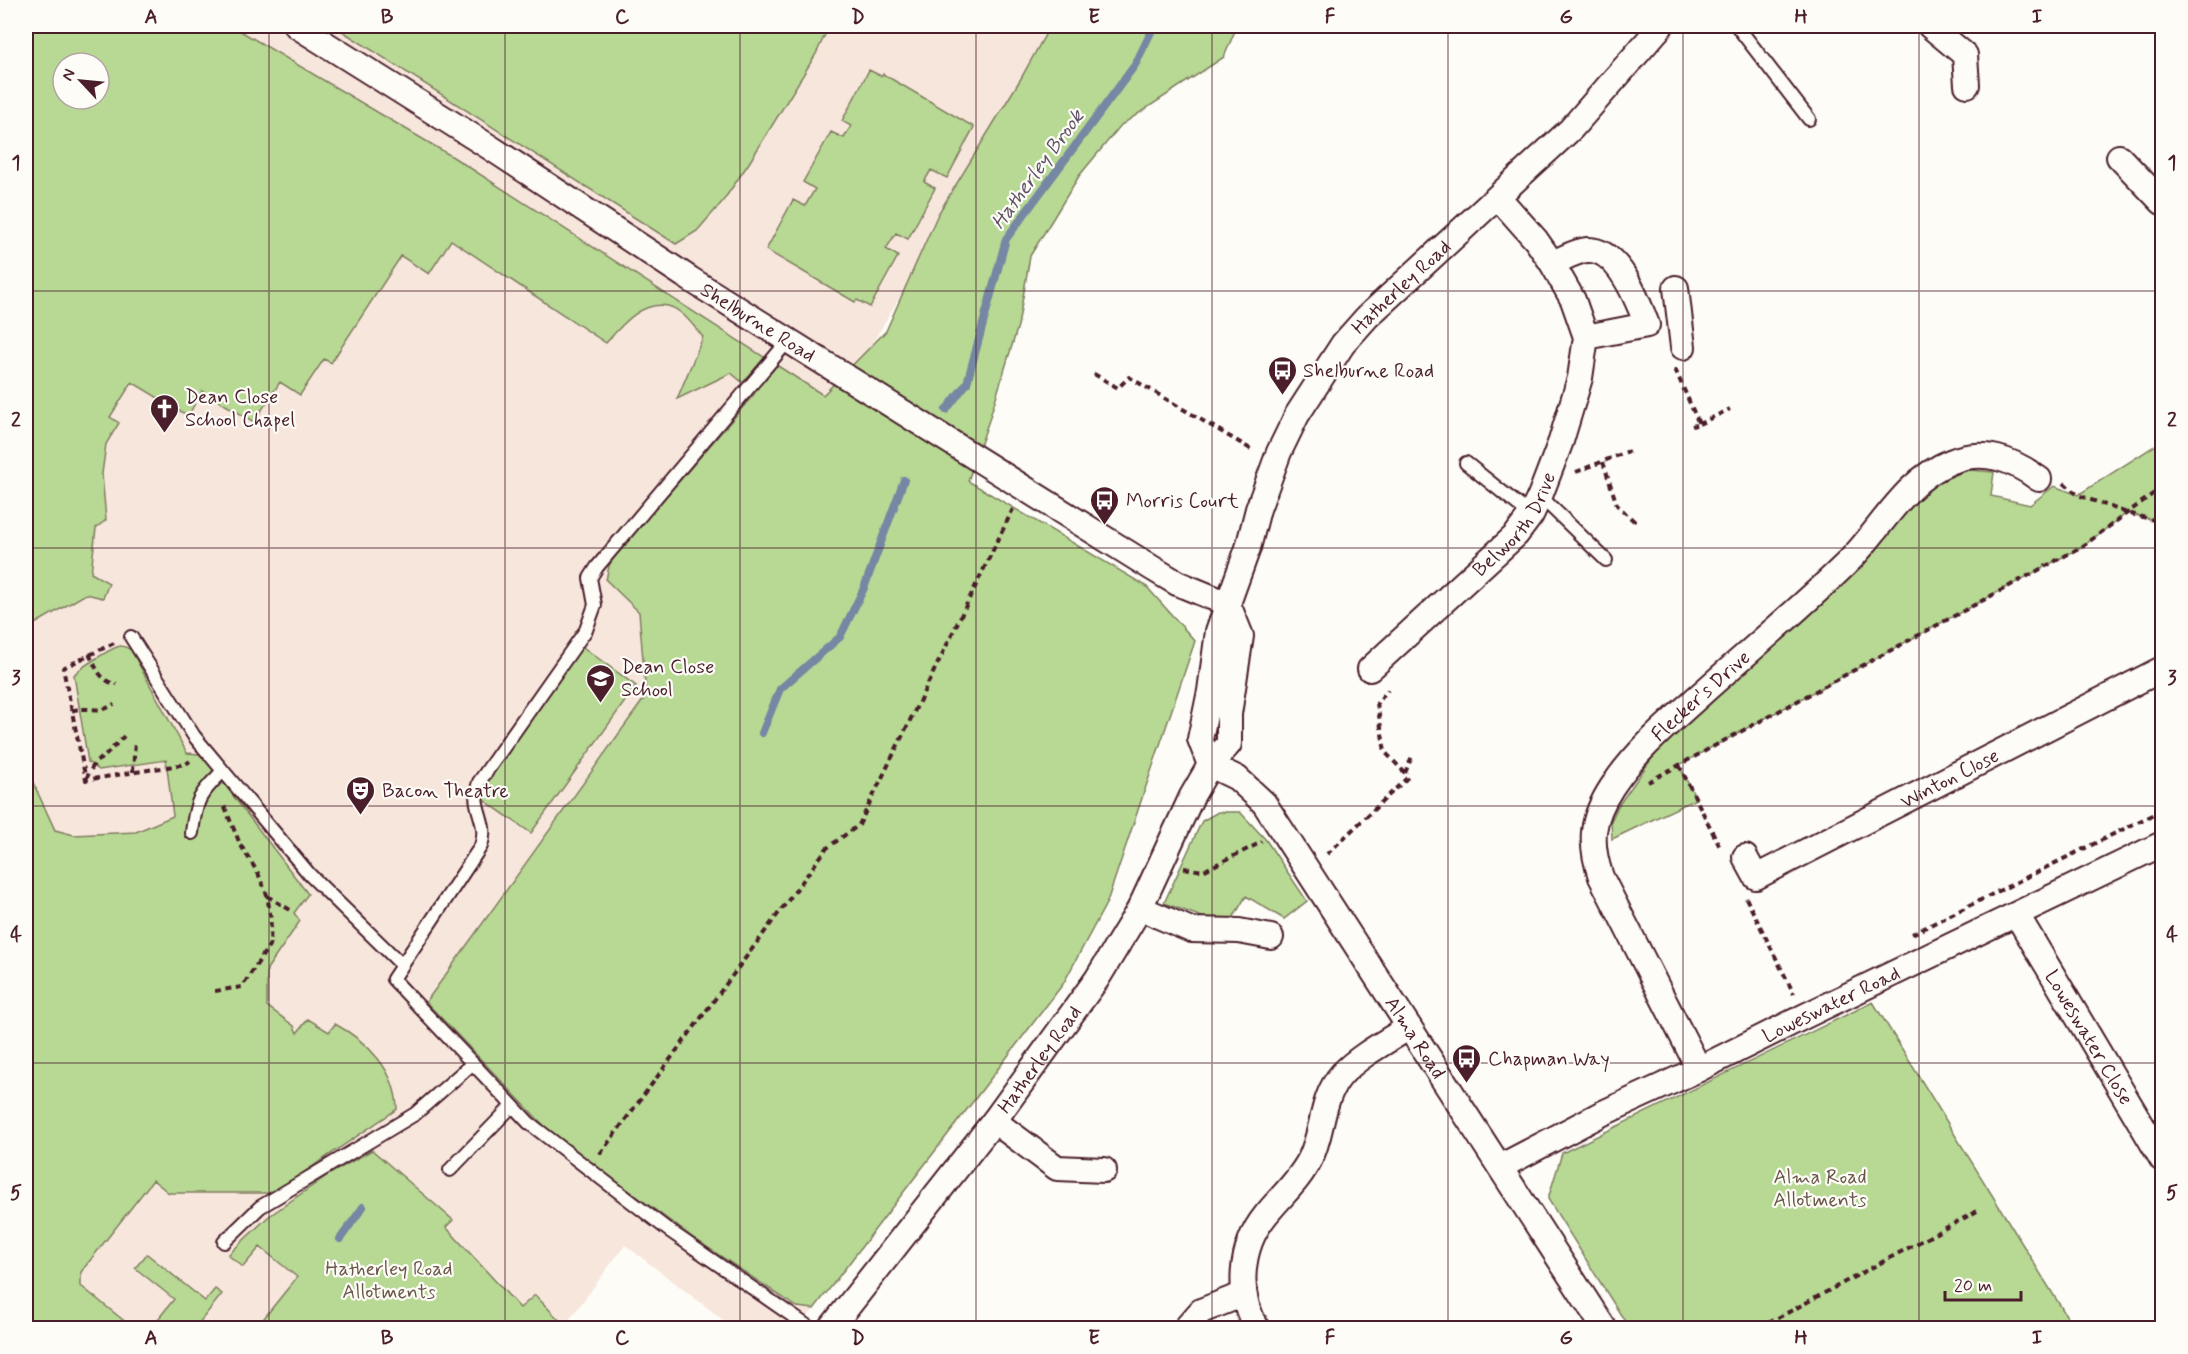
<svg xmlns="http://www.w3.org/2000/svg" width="2188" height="1354" font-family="Mynerve,sans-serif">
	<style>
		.built { fill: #f7e6dc; fill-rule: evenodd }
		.green { fill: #b7d994; stroke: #807c60; stroke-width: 1.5; fill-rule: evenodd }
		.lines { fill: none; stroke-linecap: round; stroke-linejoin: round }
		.stream { stroke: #7687a3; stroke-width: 8 }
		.lane-casing { stroke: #4a1f2b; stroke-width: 16 }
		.street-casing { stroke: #4a1f2b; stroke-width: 28 }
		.path { stroke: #4a1f2b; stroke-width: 4; stroke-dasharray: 6 4.5; stroke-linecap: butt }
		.lane { stroke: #fdfcf7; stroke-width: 12 }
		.street { stroke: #fdfcf7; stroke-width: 24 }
		.grid { fill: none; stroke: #4a1f2b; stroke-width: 1.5; stroke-opacity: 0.55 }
		.labels { text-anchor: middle; stroke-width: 4.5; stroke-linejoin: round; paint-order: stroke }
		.street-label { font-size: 20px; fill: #4a1f2b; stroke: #fdfcf7 }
		.poi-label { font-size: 20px; fill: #4a1f2b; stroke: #fdfcf7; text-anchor: start }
		.park-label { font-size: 20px; fill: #6b574a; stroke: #fdfcf7 }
		.water-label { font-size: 21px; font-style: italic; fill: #605367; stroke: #fdfcf7 }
		.neatline { fill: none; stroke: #4a1f2b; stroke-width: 2 }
		.grid-label { font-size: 20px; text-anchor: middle; font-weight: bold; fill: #4a1f2b }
	</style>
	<rect width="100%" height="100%" fill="#fdfcf7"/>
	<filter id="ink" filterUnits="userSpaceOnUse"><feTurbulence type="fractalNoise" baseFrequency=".0167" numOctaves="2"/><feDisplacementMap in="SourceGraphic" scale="12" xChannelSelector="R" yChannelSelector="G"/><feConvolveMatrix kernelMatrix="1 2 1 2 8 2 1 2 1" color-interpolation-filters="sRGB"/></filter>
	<g filter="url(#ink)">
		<path class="built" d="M26,26H1061L836,404L1146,586L1195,641L1107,902L1063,984L981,1094L799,1328H734L625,1245L563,1328H62L26,767ZM63,63H99V99H63Z"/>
		<path class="green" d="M26,26H232L453,157L823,395L886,331L938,214L1020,80L1050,26H1237L1224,57L1121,125L1079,176L1030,256L1018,326L989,420L968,481L1146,586L1195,641L1107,902L1063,984L814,1309L797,1307L692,1237L552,1134L426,1002L646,696L639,612L606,580L609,566L620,544L658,506L755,393L731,373L677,399L703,337C694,327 682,309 668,306C641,301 622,325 606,343L451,240L429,274L401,256L331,363L324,359L300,395L280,382L254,422L202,391L188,416L132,382L110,417L119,423L106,444L102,474L106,520L96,528L91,573L109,583L103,598L86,594L26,629V727L31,778L55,830L74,835L136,832L173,816L166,760L99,770L88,762L74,675C78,669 114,646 121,646C125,646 127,648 131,650L187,753L199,754L205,759L308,894L294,913L300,921L267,969V1006L294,1026L297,1033L308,1019L329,1032L335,1024C367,1041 396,1070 397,1109L273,1193H169L153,1180L81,1272V1286L133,1328H29L26,1296ZM63,63H99V99H63Z
			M334,26H829L816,54L749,163L723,201L697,231L676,244Z
			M869,70L881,76L883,74L974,127L947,178L931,170L924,182L935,188L908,239L896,233L886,249L898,256L870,307L857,300L855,302L766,250L793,200L805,206L815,189L803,182L831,132L844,138L851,126L842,121Z
			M2162,441V531L2154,520L2127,513L2083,546L1679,765L1696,799L1612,839L1611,821L1618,806L1662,744L1795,628L1856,570L1909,500L1938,482L1968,470L1994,472L1991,496L2030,505L2054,486L2078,495Z
			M580,645L636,686L531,833L478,796Z
			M1218,812H1240L1266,840L1307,901L1284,919L1246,896L1233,918L1210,920L1164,903L1202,821Z
			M1873,1002L2074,1328H1629L1548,1199L1562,1153Z
			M372,1150L453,1220L446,1227L520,1308L535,1295L565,1326L563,1328H256L297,1277L260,1247L243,1267L228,1255L268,1217L328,1175Z
			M147,1254L205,1301L215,1289L222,1294L195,1328H151L174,1299L135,1268Z"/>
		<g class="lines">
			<path class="stream" d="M946,410L967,383L1006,239L1135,65L1154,26
				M762,733L780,689L840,637L864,588L904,480
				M340,1239L363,1207"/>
			<defs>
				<path id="lane" d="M1737,26L1809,119
					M788,341L597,567L590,578L595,605L586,630L479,782C469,808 490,820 481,846L393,979L529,1123L667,1229L810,1328
					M1466,463L1531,515
					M1540,496L1606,560
					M131,637L194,736L310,875L402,965
					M192,833C196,799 199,795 223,771
					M450,1170L512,1106
					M224,1242L260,1207L415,1114L472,1064"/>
				<g id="street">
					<path id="s1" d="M297,26L491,148L690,279L1152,568L1177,583L1228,604"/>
					<path d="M1930,26L1965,55L1967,85"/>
					<path d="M2119,157L2162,202"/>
					<path d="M1552,263C1563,259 1575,251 1587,250C1618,248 1638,301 1647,325L1586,337"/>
					<path d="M1676,288L1683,347"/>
					<path id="s2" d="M1370,669L1516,535L1531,515L1540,496L1561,441L1580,378L1586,337L1573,300L1552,263L1536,240L1498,197"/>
					<path id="s3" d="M1210,765L1200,739L1210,691L1218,631L1248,548L1258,509L1279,452L1297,415L1343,344L1367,317L1571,129L1661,26"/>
					<path id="s4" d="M1210,765L1237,778L1264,803L1604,1328"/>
					<path id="s5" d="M1745,857L1756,877L2162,669"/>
					<path d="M1140,908L1191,930L1239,931L1271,937"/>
					<path id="s6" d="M2017,915L2162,1159"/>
					<path id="s7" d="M1699,1069L1601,877C1589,842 1591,819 1612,787C1635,752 1668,724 1699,696C1749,651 1800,609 1848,562C1882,528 1904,481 1950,462C1983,448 2012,459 2039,479"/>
					<path d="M994,1121L1057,1168L1104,1170"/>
					<path id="s8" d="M1500,1167L1601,1114L1699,1069L1805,1016L2162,844"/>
					<path id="s9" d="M831,1328L994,1121L1097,979L1140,908L1192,796L1210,765L1229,744V714L1241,636L1228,604"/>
					<path d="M1186,1328L1201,1311L1244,1294"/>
					<path d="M1257,1328C1236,1295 1240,1247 1265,1216C1280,1197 1299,1181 1310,1159C1324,1131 1320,1099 1342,1074C1360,1055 1388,1041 1409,1027"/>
				</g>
			</defs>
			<use href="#lane" class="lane-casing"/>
			<use href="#street" class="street-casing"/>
			<path class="path" d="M1675,369L1699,424L1692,426
				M1094,374L1118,388L1129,377L1254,451
				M1699,424L1730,409
				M1603,462L1617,505L1634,521L1631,522
				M1576,472L1629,451
				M2064,483L2078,495L2127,513L2154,520L2162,531
				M114,643L63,668L86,780L186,764L190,761
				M89,654C96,667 100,682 117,684
				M72,711C86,705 100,715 114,704
				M1679,765L1721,849
				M133,772L135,741
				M1405,773L1413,754
				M86,779L95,762L104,757L127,733
				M1648,782L2083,546L2162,487
				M1327,854L1407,778L1405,773L1385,752L1377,703L1388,690
				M1184,868L1203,871L1262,842
				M267,896L292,911
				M1746,898L1794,994
				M1912,934L2162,810
				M215,991L242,987L270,944L271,919L267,895L258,873L240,844L223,803
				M600,1154L827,848L859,825L1013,509
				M1759,1328L1981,1209"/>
			<use href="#lane" class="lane"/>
			<use href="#street" class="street"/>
		</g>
	</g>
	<path class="grid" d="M269,26V1328M505,26V1328M740,26V1328M976,26V1328M1212,26V1328M1448,26V1328M1683,26V1328M1919,26V1328M26,291H2162M26,548H2162M26,806H2162M26,1063H2162"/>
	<defs>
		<symbol id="bus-pin" viewBox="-11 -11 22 30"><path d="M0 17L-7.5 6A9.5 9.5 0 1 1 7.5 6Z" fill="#4a1f2b" stroke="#fdfcf7"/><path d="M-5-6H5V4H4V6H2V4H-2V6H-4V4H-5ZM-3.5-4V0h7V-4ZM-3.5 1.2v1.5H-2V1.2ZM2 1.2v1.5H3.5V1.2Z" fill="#fff"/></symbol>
		<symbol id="church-pin" viewBox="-11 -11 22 30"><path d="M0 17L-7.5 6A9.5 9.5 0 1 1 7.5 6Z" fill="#4a1f2b" stroke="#fdfcf7"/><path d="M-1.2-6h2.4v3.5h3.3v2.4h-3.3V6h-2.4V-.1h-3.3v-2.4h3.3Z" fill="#fff"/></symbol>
		<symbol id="school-pin" viewBox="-11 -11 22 30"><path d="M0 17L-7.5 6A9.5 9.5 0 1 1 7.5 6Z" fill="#4a1f2b" stroke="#fdfcf7"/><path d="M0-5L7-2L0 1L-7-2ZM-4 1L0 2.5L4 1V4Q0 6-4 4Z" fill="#fff"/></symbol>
		<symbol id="theatre-pin" viewBox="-11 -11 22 30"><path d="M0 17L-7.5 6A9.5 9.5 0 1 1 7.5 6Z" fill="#4a1f2b" stroke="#fdfcf7"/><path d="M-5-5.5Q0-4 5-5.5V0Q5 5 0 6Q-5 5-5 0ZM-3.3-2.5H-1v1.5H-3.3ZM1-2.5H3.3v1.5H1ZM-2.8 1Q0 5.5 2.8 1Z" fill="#fff"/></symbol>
	</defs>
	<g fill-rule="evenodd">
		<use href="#bus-pin" x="1266" y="354" width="33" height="45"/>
		<use href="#church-pin" x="148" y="392" width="33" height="45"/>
		<use href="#bus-pin" x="1088" y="484" width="33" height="45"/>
		<use href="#school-pin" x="584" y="662" width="33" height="45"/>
		<use href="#theatre-pin" x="344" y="774" width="33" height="45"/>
		<use href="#bus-pin" x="1450" y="1042" width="33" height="45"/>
	</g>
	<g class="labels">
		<g class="street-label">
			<text dy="7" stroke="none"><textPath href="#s3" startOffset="534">Hatherley Road</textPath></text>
			<text dy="7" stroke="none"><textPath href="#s1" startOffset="548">Shelburne Road</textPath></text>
			<text dy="7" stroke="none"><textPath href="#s2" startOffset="206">Belworth Drive</textPath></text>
			<text dy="7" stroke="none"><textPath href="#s7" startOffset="438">Flecker's Drive</textPath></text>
			<text dy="7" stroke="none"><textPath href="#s5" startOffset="240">Winton Close</textPath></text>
			<text dy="7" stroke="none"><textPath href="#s8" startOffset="369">Loweswater Road</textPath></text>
			<text dy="7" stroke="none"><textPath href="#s4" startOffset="346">Alma Road</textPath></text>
			<text dy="7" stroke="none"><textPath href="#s6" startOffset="142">Loweswater Close</textPath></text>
			<text dy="7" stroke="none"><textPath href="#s9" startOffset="340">Hatherley Road</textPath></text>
		</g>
		<g class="poi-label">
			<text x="1303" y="377">Shelburne Road</text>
			<text x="185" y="403">Dean Close<tspan x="185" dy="23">School Chapel</tspan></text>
			<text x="1126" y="507">Morris Court</text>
			<text x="621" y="673">Dean Close<tspan x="621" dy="23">School</tspan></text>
			<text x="382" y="797">Bacon Theatre</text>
			<text x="1488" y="1065">Chapman Way</text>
		</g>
		<g class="park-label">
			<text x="1820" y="1183">Alma Road<tspan x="1820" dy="23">Allotments</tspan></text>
			<text x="389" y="1275">Hatherley Road<tspan x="389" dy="23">Allotments</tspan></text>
		</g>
		<g class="water-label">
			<text transform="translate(1037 169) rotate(-54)" y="7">Hatherley Brook</text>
		</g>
	</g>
	<rect width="2188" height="1354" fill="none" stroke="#fdfcf7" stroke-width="66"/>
	<g transform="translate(81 81) rotate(296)"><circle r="28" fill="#fdfcf7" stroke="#b5a4a5" stroke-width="1.5"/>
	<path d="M0-4.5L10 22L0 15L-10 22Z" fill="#4a1f2b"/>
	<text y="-9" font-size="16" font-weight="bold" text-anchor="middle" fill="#4a1f2b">N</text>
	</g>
	<path d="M1945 1291v9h76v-9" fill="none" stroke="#4a1f2b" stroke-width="3"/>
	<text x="1954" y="1291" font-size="18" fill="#4a1f2b" stroke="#fdfcf7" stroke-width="4.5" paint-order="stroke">20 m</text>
	<rect x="33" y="33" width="2122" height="1288" class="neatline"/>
	<g class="grid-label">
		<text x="151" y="23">A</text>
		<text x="387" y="23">B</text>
		<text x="622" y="23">C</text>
		<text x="858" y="23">D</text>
		<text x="1094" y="23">E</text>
		<text x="1330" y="23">F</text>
		<text x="1566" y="23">G</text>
		<text x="1801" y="23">H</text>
		<text x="2037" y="23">I</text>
		<text x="16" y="169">1</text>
		<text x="2172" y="169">1</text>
		<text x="16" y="426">2</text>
		<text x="2172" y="426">2</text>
		<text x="16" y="684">3</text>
		<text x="2172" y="684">3</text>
		<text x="16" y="941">4</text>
		<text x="2172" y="941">4</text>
		<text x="16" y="1199">5</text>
		<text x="2172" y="1199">5</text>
		<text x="151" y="1344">A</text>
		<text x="387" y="1344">B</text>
		<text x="622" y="1344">C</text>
		<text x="858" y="1344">D</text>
		<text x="1094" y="1344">E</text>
		<text x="1330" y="1344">F</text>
		<text x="1566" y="1344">G</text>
		<text x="1801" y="1344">H</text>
		<text x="2037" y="1344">I</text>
	</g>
</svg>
